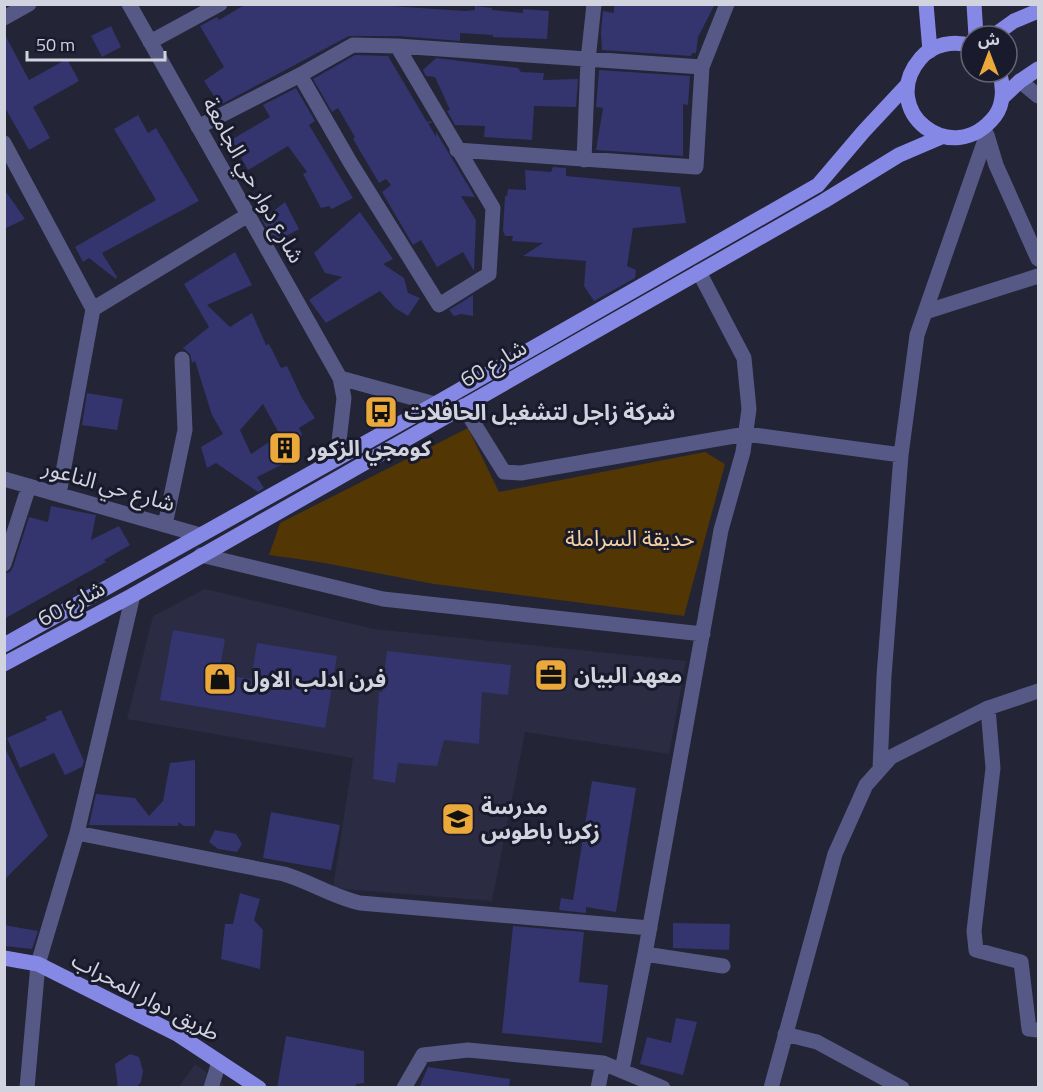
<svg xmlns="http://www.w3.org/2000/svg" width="1043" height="1092" font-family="'Titillium Web','Noto Sans Arabic',sans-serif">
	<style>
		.built { fill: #2b2c44 }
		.green { fill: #523603 }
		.building { fill: #34346f; fill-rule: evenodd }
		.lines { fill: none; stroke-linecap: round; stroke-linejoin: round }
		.minor { stroke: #565985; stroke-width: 15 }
		.major { stroke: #8589e5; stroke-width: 15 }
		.labels { text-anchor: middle; stroke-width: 6; stroke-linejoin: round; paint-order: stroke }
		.street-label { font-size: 22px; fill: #d1d3df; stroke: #191b2c }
		.poi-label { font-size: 22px; font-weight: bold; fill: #d1d3df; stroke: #191b2c; text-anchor: start }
		.park-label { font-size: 22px; fill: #f6d29f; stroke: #191b2c }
	</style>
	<rect width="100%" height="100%" fill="#232436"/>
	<path class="built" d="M205,589L374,629L686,661L669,754L525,732L492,901L333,888L353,758L127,719L153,616Z
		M195,1064L226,1087L178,1088Z"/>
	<path class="green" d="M468,428L499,492L705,452L725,464L684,616L434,584L319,562L269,555L280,523Z"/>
	<path class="building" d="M246,4L375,5L465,11L475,10V6L492,8V10L523,13V9L549,11L547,39L493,37V35L460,33V41L398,36H349L220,105L204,81L224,67L200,26L217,17L219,20Z
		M614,4H715L698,37L696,53H692L691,56L602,50L601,32L603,11L614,13Z
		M111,26L121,47L102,57L91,36Z
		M4,33L29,80L67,59L79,81L33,107L50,138L29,150L4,106Z
		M355,55L388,56L427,122L430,121L432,123H428L436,137V132L475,197L461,196L476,220L474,271L463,252L437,267L421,240L413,245L382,192L391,185L386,179L379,183L353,139L355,137L338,108L332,112L313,79Z
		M436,58L518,68L521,72L544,73L543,80L578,79L576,107L534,106L532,140L484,137L485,126L455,125L447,111L450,110L435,77L426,76L423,70Z
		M599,70L690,76L688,105L683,104V156L596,150L603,108L596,107Z
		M296,88L315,121L309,125L353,198L332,209L329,206L321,208L303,174L307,172L288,146L248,170L231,140L270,117L263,105Z
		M138,115L148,133L156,128L199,201L102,253L117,277L116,279L89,258L83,262L75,247L156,200L114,129Z
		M553,167L566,168V176L680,187L686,223L633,228L627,266L636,270L635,278L594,301L584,286L586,261L523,256L543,243L512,241L513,236H505L503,230L505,196H507L508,189L526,190L525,170L551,172Z
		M4,189L25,219L4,229Z
		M285,202L299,229L275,242L262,220Z
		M360,212L393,259L383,264L404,278L408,293L420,298L408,316L395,308L380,291L326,323L309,300L342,277L325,273L314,253Z
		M235,252L252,285L207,305L230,327L252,313L266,345L269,344L281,368L287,366L302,398L315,418L299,428L302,434L293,459L257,477L264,488L258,492L216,463L207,468L201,447L223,434L212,415L195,361L192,363L190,354L183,348L209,327L184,284ZM263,404L280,435L251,454L240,430Z
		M473,295V316L461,314L454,316L449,310Z
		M87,393L123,399L117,430L82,425Z
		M51,506L96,515L91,540L119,526L130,545L104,560L106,562L4,619V574L10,572L13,567L29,517L48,522Z
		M173,630L225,639L219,674L251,679L257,643L337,656L325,728L160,700Z
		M387,651L511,665L508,695L482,692L479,744L444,740L437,766L398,763L395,783L373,779L379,692H382Z
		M61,710L84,761L82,767L65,775L54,753L20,768L7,738L47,720L45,717Z
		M4,746L48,836L4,880Z
		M195,760V826H184L178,822V826L89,825L96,794L135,798L149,816L163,801L170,763Z
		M592,781L636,788L616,912L586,907V913L559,910L561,898L573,900Z
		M271,812L340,825L331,870L263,858Z
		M215,830L236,834L242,844L237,852L218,849L209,842Z
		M240,893L260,899L254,920L263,930L260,969L221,959L225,924H233Z
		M673,923L730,924L729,950L673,948Z
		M4,925L38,931L32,949L4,946Z
		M513,926L584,932L579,982L608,985L602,1043L502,1033Z
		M676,1018L697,1022L683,1075L640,1064L647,1037L671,1043Z
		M286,1036L364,1051V1083L356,1084L355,1088H277Z
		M130,1054L139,1057L143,1071L141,1082L136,1088H118L115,1064Z
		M428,1067L510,1079L509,1088H419Z"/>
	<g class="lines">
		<path class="minor" d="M129,4L340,378L435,404
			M4,18L29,4
			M150,42L220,4
			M300,75L350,162L439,305L489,274L493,208L397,46
			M1020,81L1038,96
			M198,127L300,75L353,45L397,46L702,67
			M987,135L996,165L1038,259
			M4,143L93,309L59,494
			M457,150L696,167L702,67L727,4
			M584,160L588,60L594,4
			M93,309L248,215
			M925,312L1038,276
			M463,406L504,472L521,473L746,434L901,455
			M337,459L344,398L340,378
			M4,479L200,535
			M165,525L185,430L182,359
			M201,555L383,599L703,634
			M4,564L29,486
			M988,708L993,768L974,931L976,950L1021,962L1029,1029L1038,1030
			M880,769L884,676L901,455L917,335L986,137
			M77,833L284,874C311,882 333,897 360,903L650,928
			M645,954L723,966
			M785,1034L817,1042L902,1088
			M622,1070L645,954L721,530L743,452L749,409L744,358L699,272
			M27,1088L38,964L77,833L133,595
			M211,1088L219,1062
			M404,1088L423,1055L468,1050L603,1063L663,1088
			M598,1088L603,1063
			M771,1088L835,854L866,785L891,757L988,708L1038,691"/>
		<path class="major" d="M926,4L930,51
			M974,4L976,36
			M993,36L1014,21L1038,11
			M971,46C954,40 932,44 920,59C877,110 952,171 995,116C1004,104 1004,86 999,72
			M1003,97L1020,81L1038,69
			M4,645L435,404L818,185L864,131L907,85
			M4,664L133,595L824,201L899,155L941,137
			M4,958L38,964L177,1034L259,1088"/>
	</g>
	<defs>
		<symbol id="bus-square" viewBox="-11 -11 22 22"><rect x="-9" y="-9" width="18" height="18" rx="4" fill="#eca93b" stroke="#191b2c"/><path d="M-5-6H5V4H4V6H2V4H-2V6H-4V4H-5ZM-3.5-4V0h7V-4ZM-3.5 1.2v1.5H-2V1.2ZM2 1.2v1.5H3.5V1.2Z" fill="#111"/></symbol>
		<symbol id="building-square" viewBox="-11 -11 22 22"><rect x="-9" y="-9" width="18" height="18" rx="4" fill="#eca93b" stroke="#191b2c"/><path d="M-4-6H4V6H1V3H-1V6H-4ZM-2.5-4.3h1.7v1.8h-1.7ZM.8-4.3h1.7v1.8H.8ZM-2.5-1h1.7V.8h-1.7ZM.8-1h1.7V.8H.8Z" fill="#111"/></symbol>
		<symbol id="office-square" viewBox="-11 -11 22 22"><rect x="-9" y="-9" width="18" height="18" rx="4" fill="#eca93b" stroke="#191b2c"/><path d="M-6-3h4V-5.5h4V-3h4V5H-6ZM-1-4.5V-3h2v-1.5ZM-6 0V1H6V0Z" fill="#111"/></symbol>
		<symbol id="shop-square" viewBox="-11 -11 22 22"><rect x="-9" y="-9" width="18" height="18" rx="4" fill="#eca93b" stroke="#191b2c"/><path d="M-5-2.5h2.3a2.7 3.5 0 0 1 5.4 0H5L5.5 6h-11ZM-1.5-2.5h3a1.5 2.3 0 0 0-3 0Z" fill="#111"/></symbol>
		<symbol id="school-square" viewBox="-11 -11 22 22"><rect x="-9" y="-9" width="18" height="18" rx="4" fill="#eca93b" stroke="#191b2c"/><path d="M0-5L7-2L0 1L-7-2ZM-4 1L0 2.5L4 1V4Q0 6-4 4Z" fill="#111"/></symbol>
	</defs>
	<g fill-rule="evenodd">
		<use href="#bus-square" x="362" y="393" width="38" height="38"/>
		<use href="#building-square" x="266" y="429" width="38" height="38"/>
		<use href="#office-square" x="532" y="656" width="38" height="38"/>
		<use href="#shop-square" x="201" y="660" width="38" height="38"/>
		<use href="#school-square" x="439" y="800" width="38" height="38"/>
	</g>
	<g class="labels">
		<g class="street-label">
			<text transform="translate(254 180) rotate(61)" y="8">شارع دوار حي الجامعة</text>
			<text transform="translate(493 363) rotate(-30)" y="8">شارع 60</text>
			<text transform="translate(109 485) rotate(16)" y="8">شارع حي الناعور</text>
			<text transform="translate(71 603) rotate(-28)" y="8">شارع 60</text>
			<text transform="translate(146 996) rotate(28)" y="8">طريق دوار المحراب</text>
		</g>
		<g class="poi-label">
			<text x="404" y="420">شركة زاجل لتشغيل الحافلات</text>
			<text x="308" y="456">كومجي الزكور</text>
			<text x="574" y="683">معهد البيان</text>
			<text x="243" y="687">فرن ادلب الاول</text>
			<text x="481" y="814">مدرسة<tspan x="481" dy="25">زكريا باطوس</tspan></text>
		</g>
		<g class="park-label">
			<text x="630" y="546">حديقة السراملة</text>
		</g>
	</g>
	<rect width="1043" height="1092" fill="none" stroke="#d1d3df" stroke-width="12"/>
	<g transform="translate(989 54)"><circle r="28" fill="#191b2c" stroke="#636574" stroke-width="1.5"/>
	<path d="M0-4.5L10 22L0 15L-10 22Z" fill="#eca93b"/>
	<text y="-9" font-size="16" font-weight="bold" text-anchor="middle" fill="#d1d3df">ش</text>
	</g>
	<path d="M27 51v9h138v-9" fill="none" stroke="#d1d3df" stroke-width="3"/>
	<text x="36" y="51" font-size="18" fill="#d1d3df" stroke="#191b2c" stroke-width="4.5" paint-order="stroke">50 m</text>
</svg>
